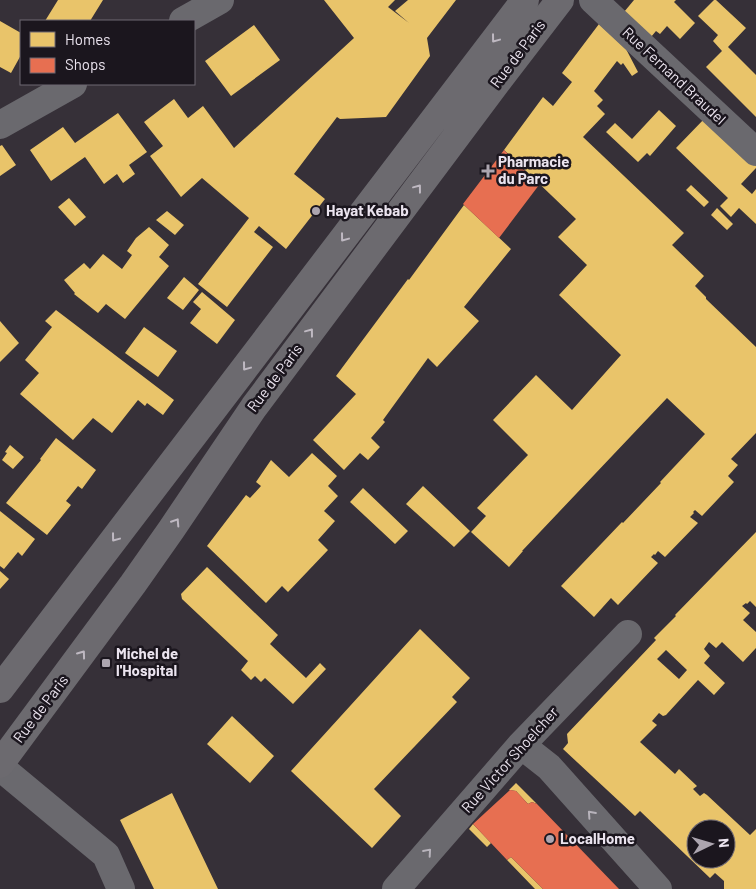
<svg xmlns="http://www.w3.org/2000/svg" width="756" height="889" font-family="Barlow,sans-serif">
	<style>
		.homes { fill: #e9c46a; fill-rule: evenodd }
		.shops { fill: #e76f51 }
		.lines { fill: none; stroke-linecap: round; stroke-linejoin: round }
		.street { stroke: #6a696e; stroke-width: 28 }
		.primary { stroke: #6c6a6f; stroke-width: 28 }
		.oneway { stroke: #bfb9c2 }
		.oneway2 { stroke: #b7b3bb }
		.poi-dot { fill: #aca5af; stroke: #1b161e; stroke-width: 2 }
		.labels { text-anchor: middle; stroke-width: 5; stroke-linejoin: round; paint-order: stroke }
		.street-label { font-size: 15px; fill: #ebe4ef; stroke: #1b161e }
		.poi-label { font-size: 15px; font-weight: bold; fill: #ebe4ef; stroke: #1b161e; text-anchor: start }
	</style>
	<rect width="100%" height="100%" fill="#363038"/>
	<path class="homes" d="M58,0H103L90,21H45Z
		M324,0H395L388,7L409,23L395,11L408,0H456L427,38L430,56L386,117L340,119L337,117L294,174L325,199L286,249L259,226L254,232L273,247L227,307L198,284L249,218L202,178L181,197L150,156L163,146L144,122L174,99L188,118L203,106L234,148L354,38Z
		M634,0H676L674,2L695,23L680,39L667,26L660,34L656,31L651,37L624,12Z
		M714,0H716L746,28L728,47L756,75V117L706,67L722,51L713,41L718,35L698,16Z
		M0,21L21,33V55L11,73L0,67Z
		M599,24L626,49L638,72L632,76L623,63L621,65L617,61L594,91L603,100L597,106L605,114L583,137L684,233L672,245L704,276L695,286L706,297V299L756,347V433L731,459L738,465L728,476L734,482L702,516L695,510L693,512L694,513L690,517L698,523L665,557L658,551L655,555L654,554L651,557L658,563L618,605L611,598L594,617L561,586L622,522L623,523L661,483L660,482L705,434L667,398L522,551H523L509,567L471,532L486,516L477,508L528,455L493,420L536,375L572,410L621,355L559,295L587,265L558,237L576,219L504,150L543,97L553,106L572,82L562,73Z
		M254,25L280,60L231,96L205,61Z
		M659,110L676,126L650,156L647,153L638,162L606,132L615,123L632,139Z
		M118,113L147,152L129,165L135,174L123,183L117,174L104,184L85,157L51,181L30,150L63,127L75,143Z
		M706,117L756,164V168L741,184L752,194L756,189V224L739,208L731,217L720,206L728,198L676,148Z
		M2,145L16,165L0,176V146Z
		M691,185L709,202L704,207L686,190Z
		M69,198L86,217L75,226L58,207Z
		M464,205L511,249L464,307L479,321L437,367L428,358L383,420L385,422L371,438L380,447L368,460L360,453L344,470L313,440L356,394L336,376L408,279L409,280Z
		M717,208L733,224L727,230L711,215Z
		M167,211L184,225L175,235L156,220Z
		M149,227L169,245L159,257L169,266L125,319L106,304L98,313L74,294L75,293L64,280L84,263L90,269L103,254L122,269L132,255L127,251L136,238Z
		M184,277L199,290L183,310L167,298Z
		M202,292L235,320L217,344L190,323L201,309L193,302Z
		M56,310L174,400L163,415L147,403L145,406L138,400L112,433L93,418L73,440L20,394L39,373L25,360L52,327L45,321Z
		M0,321L19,343L0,362Z
		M144,327L177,351L158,377L125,353Z
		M56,438L96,470L82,489L78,486L66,501L71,505L47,535L6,503L41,460L40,459Z
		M10,445L24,457L13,469L2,460L7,453L5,452Z
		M312,453L337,476L328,486L338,496L324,511L335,521L318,540L328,550L288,592L282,586L266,603L207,546L246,495L250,498L261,486L256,482L271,460L289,477Z
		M423,486L470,531L454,547L406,504Z
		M363,488L408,531L395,544L350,502Z
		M0,511L35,539L22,556L18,552L4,569L0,566Z
		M756,532V607L750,601L747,604L746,603L742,606L750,613L743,620L756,632V648L743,662L722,642L716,648L709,642L704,649L710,656L704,663L725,683L714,695L698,680L666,715L663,716L659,713L652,721L657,725L640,742L675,774L679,769L697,786L693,789L700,796L704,793L707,795L750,835L756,829V889H724V881L715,873L710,878L640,811L635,816L563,749L568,743L567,734L656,640L654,638L676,616L675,615ZM666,650L687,670L679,679L657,659ZM696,829H726V859H696Z
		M207,567L278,635L270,644L306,678L320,663L326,669L293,704L265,678L261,682L255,676L251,680L241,670L248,661L182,599L181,594Z
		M0,571L9,579L0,589Z
		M420,629L470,678L452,697L457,702L374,789L401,816L372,848L291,771Z
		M232,716L274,756L250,783L207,744Z
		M516,783L537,804L532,802L528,804L516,791L509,790Z
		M172,793L218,889H154L120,820Z
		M473,824L491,843L487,847L469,829Z
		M511,857L543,889H535L507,860Z"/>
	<path class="shops" d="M504,150L539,185L499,238L463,204Z
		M510,790L516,791L528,804L532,802L537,804L619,889H543L511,857L507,860L473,824Z"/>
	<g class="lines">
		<path class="street" d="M593,0L756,152
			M183,21L220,0
			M0,125L73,84
			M521,745L549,767L658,889
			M0,767L106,855L121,889
			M396,889L521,745L628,634"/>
		<path class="primary" d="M0,689L525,0
			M0,764L133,584L171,530L254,407L500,78L560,0"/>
	</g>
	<defs><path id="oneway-chevron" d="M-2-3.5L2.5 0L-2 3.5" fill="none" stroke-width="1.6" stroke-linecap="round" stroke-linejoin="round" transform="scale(1.25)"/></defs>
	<g class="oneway">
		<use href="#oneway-chevron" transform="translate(495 39) rotate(127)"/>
		<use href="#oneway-chevron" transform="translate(418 188) rotate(-53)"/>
		<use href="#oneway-chevron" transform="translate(344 238) rotate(127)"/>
		<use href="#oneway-chevron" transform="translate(310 332) rotate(-53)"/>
		<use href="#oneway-chevron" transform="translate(246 367) rotate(127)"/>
		<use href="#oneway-chevron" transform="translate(176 522) rotate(-57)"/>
		<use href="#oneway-chevron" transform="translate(115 538) rotate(127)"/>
		<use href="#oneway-chevron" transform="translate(82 654) rotate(-54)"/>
	</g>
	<g class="oneway2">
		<use href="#oneway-chevron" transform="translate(591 814) rotate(-132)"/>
		<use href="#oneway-chevron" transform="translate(428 852) rotate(-49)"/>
	</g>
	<g class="poi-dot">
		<path d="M485.5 163.5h5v5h5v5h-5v5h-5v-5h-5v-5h5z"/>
		<circle cx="316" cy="211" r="5"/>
		<rect x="101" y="658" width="10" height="10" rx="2.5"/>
		<circle cx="550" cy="839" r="5"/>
	</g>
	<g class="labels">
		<g class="street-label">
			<text transform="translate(518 54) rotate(-53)" y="5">Rue de Paris</text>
			<text transform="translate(674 76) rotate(43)" y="5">Rue Fernand Braudel</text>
			<text transform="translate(275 378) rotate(-53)" y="5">Rue de Paris</text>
			<text transform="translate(41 709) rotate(-53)" y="5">Rue de Paris</text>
			<text transform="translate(510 760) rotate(-48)" y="5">Rue Victor Shoelcher</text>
		</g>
		<g class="poi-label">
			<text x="498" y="167">Pharmacie<tspan x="498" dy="17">du Parc</tspan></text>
			<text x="326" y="216">Hayat Kebab</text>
			<text x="116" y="659">Michel de<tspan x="116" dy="17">l'Hospital</tspan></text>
			<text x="560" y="844">LocalHome</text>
		</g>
	</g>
	<rect x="20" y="20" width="175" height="65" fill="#1b161e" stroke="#6e6872"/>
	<rect x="30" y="32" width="25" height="15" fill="#e9c46a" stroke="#6e6872"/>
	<text x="65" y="45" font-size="15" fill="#ebe4ef">Homes</text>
	<rect x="30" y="58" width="25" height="15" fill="#e76f51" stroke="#6e6872"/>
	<text x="65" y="70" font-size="15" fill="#ebe4ef">Shops</text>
	<g transform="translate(711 844) rotate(85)"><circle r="24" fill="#1b161e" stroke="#6e6872"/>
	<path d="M0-4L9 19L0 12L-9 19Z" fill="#aca5af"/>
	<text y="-8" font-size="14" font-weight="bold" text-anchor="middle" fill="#ebe4ef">N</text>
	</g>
</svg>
